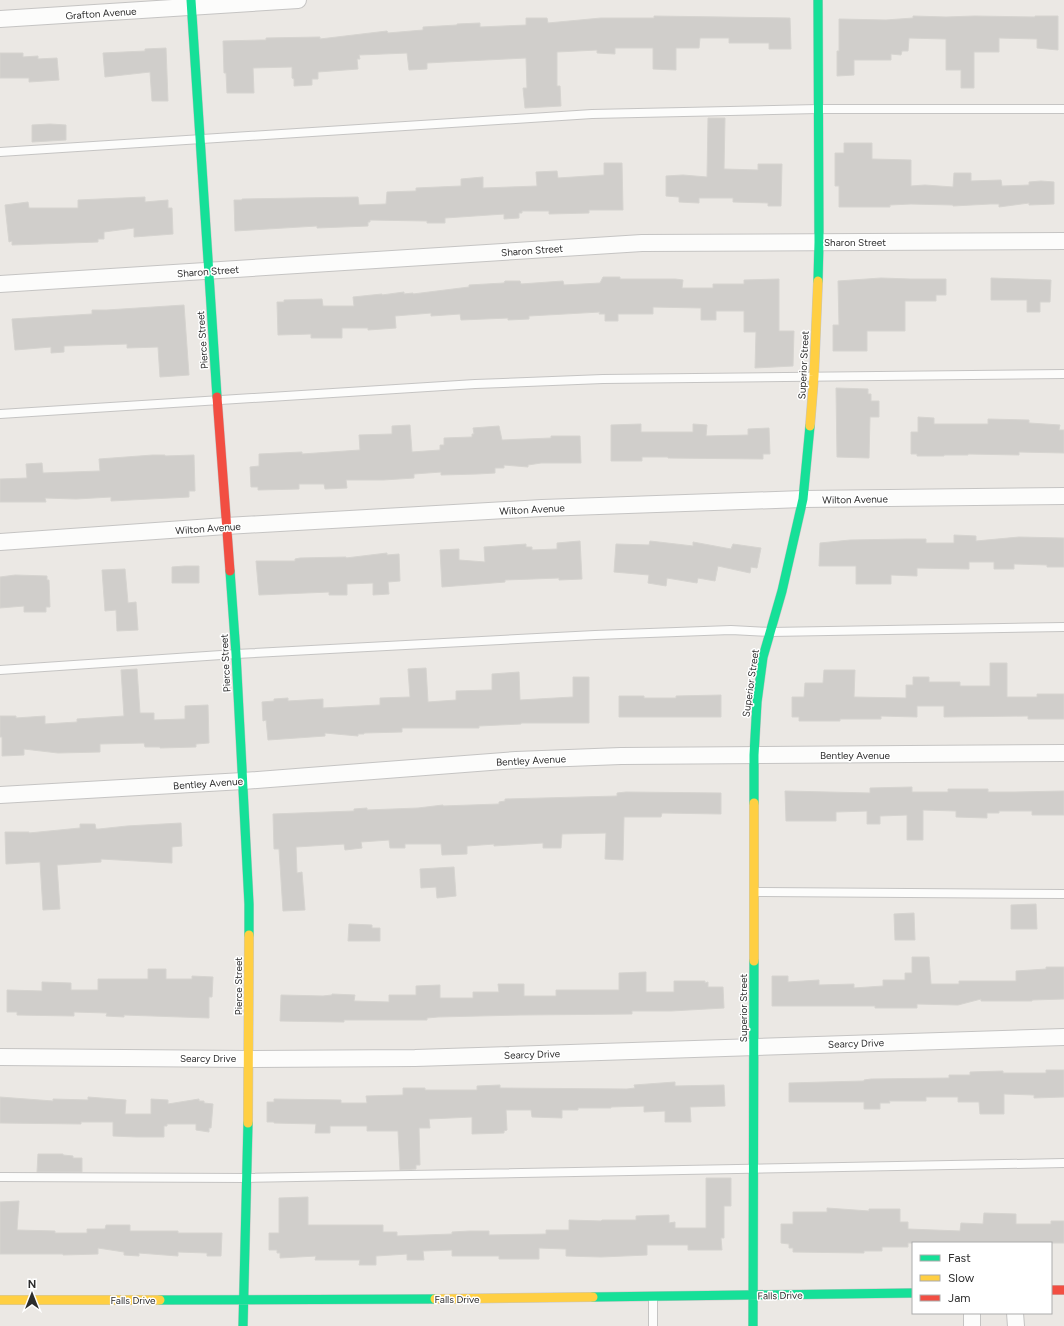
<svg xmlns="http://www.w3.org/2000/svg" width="1064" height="1326" font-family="Figtree,sans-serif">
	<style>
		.building { fill: #d0cecb; stroke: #d6d4d0 }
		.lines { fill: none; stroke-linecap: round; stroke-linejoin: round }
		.lane-casing { stroke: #c5c4c3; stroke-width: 10 }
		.street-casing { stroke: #c5c4c3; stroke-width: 18 }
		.fast-casing { stroke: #c5c4c3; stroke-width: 10 }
		.slow-casing { stroke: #c5c4c3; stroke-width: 10 }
		.jam-casing { stroke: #c5c4c3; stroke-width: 10 }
		.lane { stroke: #fcfcfb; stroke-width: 8 }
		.street { stroke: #fcfcfb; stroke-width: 16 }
		.fast { stroke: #16e098; stroke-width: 9 }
		.slow { stroke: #ffcf43; stroke-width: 9 }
		.jam { stroke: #f24e42; stroke-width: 9 }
		.labels { text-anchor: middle; stroke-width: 3; stroke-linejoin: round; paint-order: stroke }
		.street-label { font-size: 10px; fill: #2d2d2d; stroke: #fff }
	</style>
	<rect width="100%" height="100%" fill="#ebe8e4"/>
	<path class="building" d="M654,16L790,18L791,49H769V43H729V38H700L699,48H676V70L653,69V48H615V54L597,53V50L557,52V86H560L561,106L525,108L523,88H527L526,58L427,63V69L409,70L407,53L359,55L360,59H357L358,69L318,72V79H312V85L294,86V79L292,78V67L253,68L254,93H227L226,73H224L223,41L261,40H266V38L320,37V39L387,31L388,33L423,30V27L457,25V24L480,23V27L526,25V18H547L548,23L601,18H654Z
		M913,16L946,17L975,16L1035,17V16H1058V50L1037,48V39L999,38V52H974V88H961V70H946V39L909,38L908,51H902L901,55L891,54V60H854V75L837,76V51H839V19L886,20L913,18Z
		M166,48L168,101H152L150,72L105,77L103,53L145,51V49Z
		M0,53H23V57L38,56V59L57,58L59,80L29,82V78H0Z
		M708,118H725L724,169L758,170V164H782L781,206H768V203L733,202V198H699V203L679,202V197L666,196V176L683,175L707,177Z
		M50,124L66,125V140L32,142V125Z
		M844,143H872V159L911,160V186L925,185L953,187L954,173H971V181L1001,180L1002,186L1029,185V182L1041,181L1054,182V204L1029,205V203L999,207V204H990L953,206V205L911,204L890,205V207H839V186H835V153H844Z
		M604,163H622L623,210H589V213L549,214V211H522V213H519V218L504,219V214L445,218V223H427V221L370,220V222H368V226L317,228V226L235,231L234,200H242V199L358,197L359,205L386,204L387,192L416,191V188L461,186V179L483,177V188L537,186L536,172L557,171L558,178L604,175Z
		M145,197V202L168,200V208H172L173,234L134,237V228L104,232V239H98V242L12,245V241L9,242L5,205L28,202L29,208H78V200Z
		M603,277H620V279H675L683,280L682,288H713V284H744V280L779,279V331H794L793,366L755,368L756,332H744V311H716V320H701V308L653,307V314H618V321H605V314H599L600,312L529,316V319L508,320V318L461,320L460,314L431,316V313L395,316L396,328L368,330V328H342V338H311V334L278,335L277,302H284V300L322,299L323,306H354L353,297L382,294V295L404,292V294L413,293V294L469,287V285L504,283L505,281H520L521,284L563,281L564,285L600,283Z
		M881,278L910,279H946V295H936V301H905V331H867V351H833V325H839L838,281Z
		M991,278L1051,280L1050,302H1040V312H1027V300H991Z
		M184,305L189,375L160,377L158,347L127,348V344L64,346V352L51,353V347L15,350L12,319L92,314V310H107Z
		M836,388L868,389V394H871V401H879V417H870L869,458L837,457Z
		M918,417L934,418V424H988V419L1029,420V423L1060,425L1059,430H1064V453L1019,452V455L968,454V455H944V456H917V454H911V432H918Z
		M641,424V432H693V424L707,425L706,436L748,435V429L769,428L770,454H763V459L668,458V457H642V461H611V425Z
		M410,425L412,452L440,450V445H444V438L472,437V434H474L473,428L499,426L502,440L551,438V436H580L581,463H541L528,465V467L504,465V468H495V473L477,474L441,475V472L414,474V478L383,480H346L347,488L325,489L324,484H299V489L258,490V487H251L250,467L259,466V454L302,452V454L360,450L359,435L392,434V426Z
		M153,455H165V456L194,455L195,491H189V497L111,501V497L76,499L45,498L46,502H0V479L27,478L26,464L42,463L43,473L100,471L99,459Z
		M954,535L976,536V541L1019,537L1064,538V567H1047V565L1014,564V569H994V562H969V569L917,568V576L891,575V584H856V566H819L820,543L850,540L907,539H926V543H954Z
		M580,541L582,579L559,580V578L505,580V582L442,587L440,550L459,549V560L485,562L484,547L526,544V547H532V550L557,549V543Z
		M650,541L693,546V542L731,549L733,544L761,548L757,568L751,567L750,573L718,566L715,581L698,578L697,583L667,578L666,586L648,583L649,575L614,572L616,544L649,545Z
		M387,553V555L399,554L400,581L388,582L389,594L373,595V583L347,584V595H329V592L259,595L256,561H295V559L300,558L346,557V558Z
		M185,566H199V583H172V567Z
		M125,569L128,603L136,602L138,630L117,631L116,610L105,611L102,570Z
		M15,575L47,576V580H49L50,607H46V612H24V606L0,608V577Z
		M990,663H1007V697H1037V694H1064V719H1028V716L944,717V706H917V717L881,716V719H840V721H799V717H792V697H804L805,683H823L824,670H855L854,697L906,698V685H913V677H929V682H960V686H990Z
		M426,668L428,702L456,700V691L492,690V674L519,672L520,700L573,697V677H589V723H521V724L479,726V728H402V732L364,733V734H358V736L325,733V736L268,740L266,720L263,721L262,702L274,701V699L288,698V701L323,699V708L380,705V698L410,697L408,669Z
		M137,669L140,713H154V720L185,719V706L208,705L209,743L196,744V747L160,748V747H145L144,743L100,744V752L58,753L24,749V755L2,756V737H0V716H16V718L45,716V724L77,722V719L124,716L121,670Z
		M721,695V717H619V696H644V698H676V696Z
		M912,787V792H948V789H988V792H1015L1064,791V815H1032V811H999V813H987V818L956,817V811L923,810V840H907V815L880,816V824H867V811L836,812V821H786L785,791L870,793V788Z
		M626,792L721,793V814L662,813L661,817H624L623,860L605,859L606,833L562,834L561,848H543V843L494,846V844L467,846V854L442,855L441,844H405V848H390L389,840L361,842L362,848L345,850L344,844L296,847L297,873L302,872L305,910L283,911L279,849H274L273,814L354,811V809L367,808V810L418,808L443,805V806L499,804V802L505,801V799L617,796V793Z
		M181,823L182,846L172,847V863L101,859V862L57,865L60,909L43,910L40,862L6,864L5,832H29V833L80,828V824H95L96,829H99L127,826Z
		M454,867L456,896L437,898L436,887L421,888L420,869Z
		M1036,904L1037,929H1011V905Z
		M914,913L915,940H895L894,914Z
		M349,924L372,925V928H380V941H348Z
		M912,957H929L931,984H959V981H1016V971L1046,969V967H1064V999L1032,1000V1001H981V999L958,1005L917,1004V1008H875V1006H772V976H788V982L819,980V985L854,984V988L883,986V980H905V973H912Z
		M148,969H166V979H192V976L213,977L212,997H209V1018L124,1015V1017L106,1016L107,1013L74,1012V1016L17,1015V1012H7V990L42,991V982L71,983V990H98V979H148Z
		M646,972V992H674V981H705V983L708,982V987H723L724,1008L671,1011H632V1014L521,1015L438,1017L427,1018V1020H344V1022L280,1021L281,995L323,996L332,995V994L355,995L354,1001L389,1002V995H416V986L440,985V998H473V992H499L498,984H524V996H556V990H619V973Z
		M1046,1070H1064V1097L1034,1098V1095L1004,1094V1114H980L979,1102H958V1097H926V1101H889L890,1103H880V1109H864V1102H789V1083L864,1081V1080L871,1079L949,1078V1075H970V1072L1003,1071V1073H1046Z
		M675,1082V1086L724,1085L725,1106L690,1107L691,1122H665V1111L644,1112V1106L611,1107V1108H578V1110H562V1118L532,1117L531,1110H506L507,1130L504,1131V1133L472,1134V1117L429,1119L430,1128H419L420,1165H416V1169L400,1170L398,1131H367V1126H330V1133H315L316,1124L274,1123V1122H267V1102H274V1099L341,1100V1103H367L366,1096L403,1095V1088H425V1090H477V1086L500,1085V1088L627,1089L635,1088L634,1085Z
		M0,1097L53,1101V1099L88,1100V1097L126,1100L125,1114H151V1099L168,1100V1104L199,1099V1101H204V1103L213,1104L211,1128H209V1132L196,1130V1124H167V1126H164V1137H137L113,1136V1122H81V1124L0,1123Z
		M38,1154H63V1155L73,1156V1158H82V1172H37Z
		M706,1178H731V1206H724V1238H721L722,1250H688V1245H647V1255L601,1257L566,1256V1249L539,1248V1259H499V1256H452V1250L423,1251L424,1260H407V1254L376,1256V1265H359L360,1260H315L316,1256L280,1258V1253H277V1250H269V1233H279V1198L308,1197V1225H383V1232H397V1236L452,1234V1232L470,1231H489V1235L546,1234V1230H569V1220L601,1221L602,1220H636V1216L669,1215V1223L675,1222V1228H706Z
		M19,1201L17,1230L55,1231V1233H87V1229H105L106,1225H130V1231H178V1233H222L221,1256H207V1253L178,1252V1256L139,1253V1256L124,1255V1252L98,1248V1254L63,1255V1254H0V1202Z
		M827,1208L869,1211V1209H900V1222H908V1229L960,1231L961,1223L983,1224L984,1213L1016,1214V1224H1051V1221H1064V1243H908V1247H882V1251H864V1253L793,1252V1248H789V1244L781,1243V1224H793V1212H827Z"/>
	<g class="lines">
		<defs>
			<path id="lane" d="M0,152L592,114L818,109H1064
				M0,414L475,384L603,379L1064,374
				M0,670L236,654L595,635L731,630L770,632L1064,627
				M755,892L1064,894
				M0,1177L247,1178L1064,1163
				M653,1298V1326"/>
			<path id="street" d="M0,19L298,0
				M0,284L642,243L1064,241
				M0,542L226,526L542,508L803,499L1064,496
				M0,795L243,781L516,760L621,756L1064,753
				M0,1057L249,1059L415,1058L1064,1037
				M972,1313V1326
				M1015,1313L1016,1326"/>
			<path id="fast" d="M191,0L217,397
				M818,281L819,242L818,0
				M230,571L236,654L249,904V935
				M754,803V755L757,702L763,657L782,591L803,499L810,426
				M593,1297L913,1293
				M160,1300L435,1299
				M243,1326L248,1123
				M753,1326L754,961"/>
			<path id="slow" d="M810,426L814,376L818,281
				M754,961V803
				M248,1123L249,935
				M435,1299L593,1297
				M0,1300H160"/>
			<path id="jam" d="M217,397L230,571
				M1051,1290H1064"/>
		</defs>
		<use href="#lane" class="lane-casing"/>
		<use href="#street" class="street-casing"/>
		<use href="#fast" class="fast-casing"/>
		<use href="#slow" class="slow-casing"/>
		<use href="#jam" class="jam-casing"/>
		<use href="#lane" class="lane"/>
		<use href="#street" class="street"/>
		<use href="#fast" class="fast"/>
		<use href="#slow" class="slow"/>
		<use href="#jam" class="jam"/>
	</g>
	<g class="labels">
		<g class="street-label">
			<text transform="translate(101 13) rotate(-4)" y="4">Grafton Avenue</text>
			<text x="855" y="246">Sharon Street</text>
			<text transform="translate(532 250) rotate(-4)" y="4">Sharon Street</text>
			<text transform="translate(208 271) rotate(-4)" y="4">Sharon Street</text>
			<text transform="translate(202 340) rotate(-94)" y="4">Pierce Street</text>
			<text transform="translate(803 365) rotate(-87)" y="4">Superior Street</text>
			<text transform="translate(855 499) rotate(-1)" y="4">Wilton Avenue</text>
			<text transform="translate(532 509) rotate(-3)" y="4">Wilton Avenue</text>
			<text transform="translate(208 528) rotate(-4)" y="4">Wilton Avenue</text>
			<text transform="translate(225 663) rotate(-93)" y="4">Pierce Street</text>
			<text transform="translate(750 683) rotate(-82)" y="4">Superior Street</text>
			<text x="855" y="759">Bentley Avenue</text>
			<text transform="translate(531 760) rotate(-3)" y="4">Bentley Avenue</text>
			<text transform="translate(208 783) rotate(-4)" y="4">Bentley Avenue</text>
			<text transform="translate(238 986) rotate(-90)" y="4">Pierce Street</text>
			<text transform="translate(743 1008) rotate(-90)" y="4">Superior Street</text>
			<text transform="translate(856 1043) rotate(-2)" y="4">Searcy Drive</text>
			<text transform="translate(532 1054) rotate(-2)" y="4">Searcy Drive</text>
			<text x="208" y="1062">Searcy Drive</text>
			<text transform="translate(780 1295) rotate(-1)" y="4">Falls Drive</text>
			<text x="457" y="1303">Falls Drive</text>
			<text x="133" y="1304">Falls Drive</text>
		</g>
	</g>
	<rect x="912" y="1242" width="140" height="72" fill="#ffffff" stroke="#ababab"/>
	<rect x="920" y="1255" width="20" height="6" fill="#16e098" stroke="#ababab"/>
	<text x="948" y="1262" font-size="12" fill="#2d2d2d">Fast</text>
	<rect x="920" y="1275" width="20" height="6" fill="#ffcf43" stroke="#ababab"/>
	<text x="948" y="1282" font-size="12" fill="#2d2d2d">Slow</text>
	<rect x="920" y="1295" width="20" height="6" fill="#f24e42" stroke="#ababab"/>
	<text x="948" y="1302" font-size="12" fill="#2d2d2d">Jam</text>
	<g transform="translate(32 1294)" stroke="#ffffff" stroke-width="3" paint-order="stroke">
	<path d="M0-3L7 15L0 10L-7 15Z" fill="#2d2d2d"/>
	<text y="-6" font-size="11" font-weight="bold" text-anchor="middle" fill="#2d2d2d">N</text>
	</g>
</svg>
